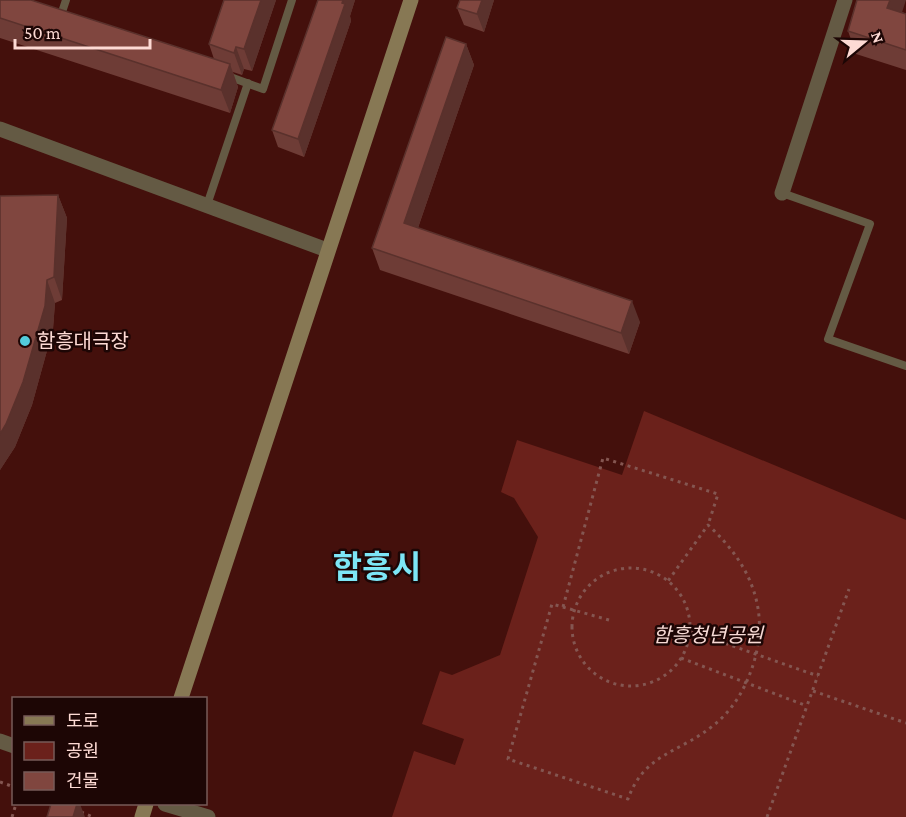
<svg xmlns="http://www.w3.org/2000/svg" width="906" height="817" font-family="'Crimson Pro','Noto Sans KR',serif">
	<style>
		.green { fill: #6b211b }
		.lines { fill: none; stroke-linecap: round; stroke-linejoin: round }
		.path { stroke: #845651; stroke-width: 3; stroke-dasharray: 3 4.5; stroke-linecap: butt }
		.lane { stroke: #645a44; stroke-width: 8 }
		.street { stroke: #645a44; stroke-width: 15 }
		.secondary { stroke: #877854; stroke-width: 15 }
		.wall { fill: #6e3c36 }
		.shaded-wall { fill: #5a312c }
		.building { fill: #80463f; stroke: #5a312c; stroke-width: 1.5 }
		.poi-dot { fill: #53cbdb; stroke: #1d0605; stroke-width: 2 }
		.labels { text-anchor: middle; stroke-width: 5; stroke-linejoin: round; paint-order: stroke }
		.poi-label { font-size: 20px; fill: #fddad4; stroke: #1d0605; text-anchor: start }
		.park-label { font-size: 20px; font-style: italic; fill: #f7dad5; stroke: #1d0605 }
		.town-label { font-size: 32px; font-weight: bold; fill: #7de6f6; stroke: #1d0605 }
	</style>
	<rect width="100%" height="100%" fill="#44100c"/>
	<path class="green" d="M644,411L906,520V817H392L414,751L455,765L464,739L422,724L440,671L452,675L500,655L538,537L514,498L501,492L517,440L622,475Z"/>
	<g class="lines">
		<path class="path" d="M572 627a59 59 0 1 1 118 0a59 59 0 1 1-118 0Z
			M563,607L603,458L718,494L708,525
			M609,620L552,604L508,759L628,799C645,752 681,753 715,724C730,712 742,694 749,676C773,617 754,567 708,525L668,581
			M690,631L818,676
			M681,658L807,706
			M813,691L906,723
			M0,782L14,787
			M81,812L93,817
			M12,817L16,804
			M767,817L849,589"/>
		<path class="lane" d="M62,18H60L66,0
			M225,75L263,89L292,0
			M782,193L870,224L828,339L906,366
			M207,205L248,83"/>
		<path class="street" d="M0,129L327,250
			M782,193L845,0
			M0,741L14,746
			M165,804L208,817"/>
		<path class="secondary" d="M181,698L411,0
			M142,817L146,804"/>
	</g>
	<path class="wall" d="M0,0L214,59L209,44L224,0H276L252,71L244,69L242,75L233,72L238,87L230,113L0,38Z
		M318,0H355L350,16L351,21L304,157L278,147L272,130Z
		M494,0L484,32L464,25L457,8Z
		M902,12L906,14V70L856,54L848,31Z
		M466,44L474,65L418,228L640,322L629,354L380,270L372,248Z
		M58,195L67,218L62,300L55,303L53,329L32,405L15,447L0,470V196Z"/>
	<path class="shaded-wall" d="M261,0H276L252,71L244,49Z
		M343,0H355L350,16L351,21L304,157L298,139Z
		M482,0H494L484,32L477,14Z
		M890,0H906L896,31L887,8Z
		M466,44L474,65L412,245L404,223Z
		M236,47L244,69L242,75L234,53Z
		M230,64L238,87L230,113L221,90Z
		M58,195L67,218L62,300L54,277Z
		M47,280L55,303L53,329L32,405L15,447L0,470V434Z
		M632,301L640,322L629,354L621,333Z
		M77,804H80L85,817H73Z"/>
	<path class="building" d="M0,0H31L230,64L221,90L0,18Z
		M224,0H261L244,49L236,47L234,53L209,44Z
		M318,0H343L342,3L345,4L298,139L272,130Z
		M460,0H482L477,14L457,8Z
		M857,0H890L887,8L906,14V50L848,31Z
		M446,37L466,44L404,223L632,301L621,333L372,248Z
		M58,195L54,277L47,280L45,306L23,382L6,424L0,434V196Z
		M51,804H77L73,817H47Z"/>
	<circle class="poi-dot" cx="25" cy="341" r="6"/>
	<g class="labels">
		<g class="poi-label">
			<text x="37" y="348">함흥대극장</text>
		</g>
		<g class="park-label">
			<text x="708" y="642">함흥청년공원</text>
		</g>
		<g class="town-label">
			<text x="377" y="578">함흥시</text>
		</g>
	</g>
	<rect x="12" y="697" width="195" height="108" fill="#1d0605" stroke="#775b58" stroke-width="1.5"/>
	<rect x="24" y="716" width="30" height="9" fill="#877854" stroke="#775b58" stroke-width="1.5"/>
	<text x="66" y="727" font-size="18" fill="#fddad4">도로</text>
	<rect x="24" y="742" width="30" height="18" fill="#6b211b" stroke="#775b58" stroke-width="1.5"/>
	<text x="66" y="757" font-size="18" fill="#fddad4">공원</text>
	<rect x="24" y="772" width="30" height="18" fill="#80463f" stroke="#775b58" stroke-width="1.5"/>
	<text x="66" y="787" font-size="18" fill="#fddad4">건물</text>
	<g transform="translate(864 42) rotate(71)" stroke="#1d0605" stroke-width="4.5" paint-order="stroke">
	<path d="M0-4.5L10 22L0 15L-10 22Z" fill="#fddad4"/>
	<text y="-9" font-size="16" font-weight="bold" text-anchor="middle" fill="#fddad4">N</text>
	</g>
	<path d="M15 39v9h135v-9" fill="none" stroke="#fddad4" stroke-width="3"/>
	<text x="24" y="39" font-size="18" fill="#fddad4" stroke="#1d0605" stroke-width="4.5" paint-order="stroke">50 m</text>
</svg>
